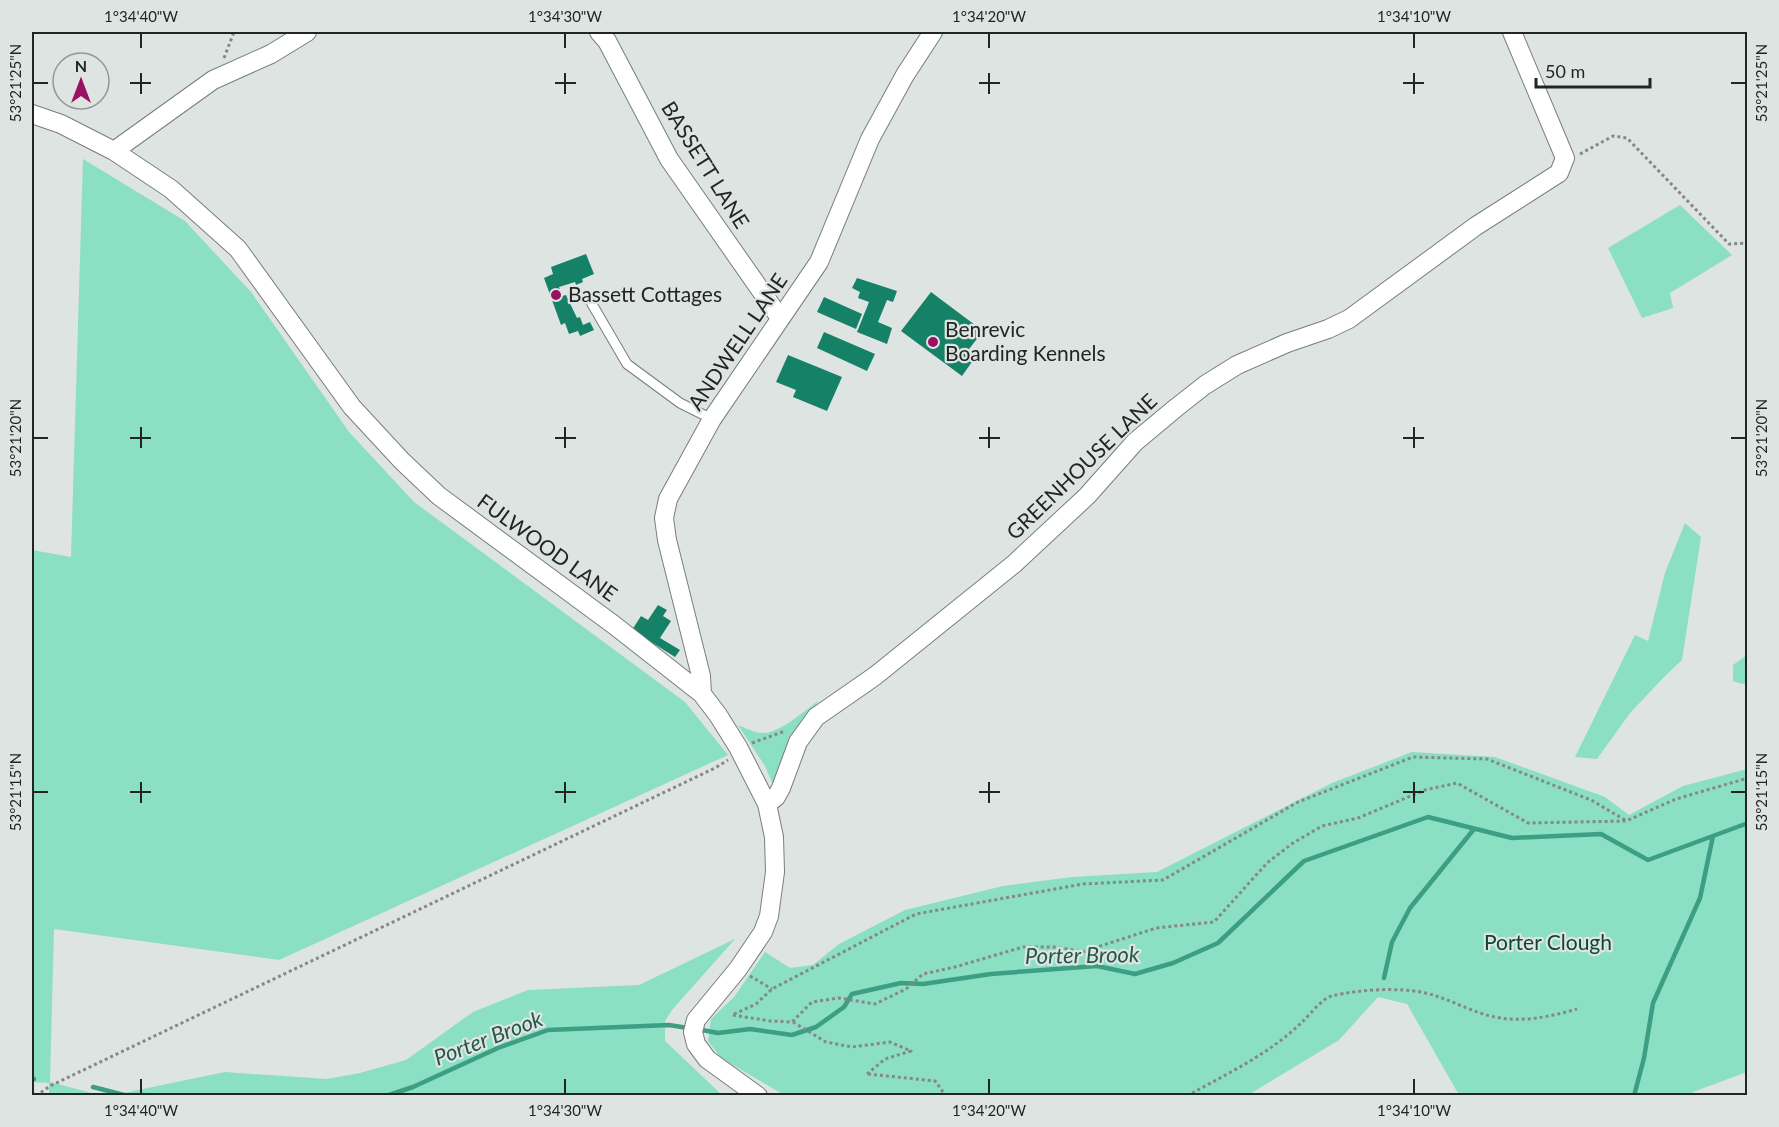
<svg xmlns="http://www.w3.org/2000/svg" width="1779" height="1127" font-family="Lato,sans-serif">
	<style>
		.green { fill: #8bdfc3 }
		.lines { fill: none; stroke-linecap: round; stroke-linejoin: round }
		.stream { stroke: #3c9e82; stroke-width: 4.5 }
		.building { fill: #158267 }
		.service-casing { stroke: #787e7c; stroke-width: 11 }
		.minor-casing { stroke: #787e7c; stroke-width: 20 }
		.path { stroke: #848987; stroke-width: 3; stroke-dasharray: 3 3; stroke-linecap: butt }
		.service { stroke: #fff; stroke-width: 9 }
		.minor { stroke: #fff; stroke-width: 18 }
		.ticks { fill: none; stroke: #222524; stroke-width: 2 }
		.poi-dot { fill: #9a1164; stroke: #dee4e1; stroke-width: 2 }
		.labels { text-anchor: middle; stroke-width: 4.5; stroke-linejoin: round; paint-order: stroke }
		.street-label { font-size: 21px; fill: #222524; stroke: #dee4e1 }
		.poi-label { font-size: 21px; fill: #222524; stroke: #dee4e1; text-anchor: start }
		.park-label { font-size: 21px; fill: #0d4637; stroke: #dee4e1 }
		.water-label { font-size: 22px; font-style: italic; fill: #235848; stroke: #dee4e1 }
		.neatline { fill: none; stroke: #222524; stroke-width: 2 }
		.ticks-label { font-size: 15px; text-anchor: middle; fill: #222524 }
	</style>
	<rect width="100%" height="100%" fill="#dee4e1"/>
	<path class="green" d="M83,159L185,221L251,292L349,432L414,502L685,702L728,755L279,960L54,929L50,1082L99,1095L49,1096V1083L32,1082V550L71,557Z
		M1680,205L1732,255L1670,293L1673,308L1642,318L1608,248Z
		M1685,523L1701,537L1682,660L1665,676L1630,713L1597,759L1575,757L1635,635L1648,641L1665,573Z
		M1747,655V683L1742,684L1733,681V665Z
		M818,701L774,787L765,766L738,725C746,728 756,734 765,733C782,731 804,711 818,701Z
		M1412,752L1495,757L1605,797L1629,815L1683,786L1747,769V1072L1693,1092L1692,1095H1459L1407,1004L1378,997L1339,1040L1248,1095H784L721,1058L708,1041L711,1019L734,997L765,952L790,968L813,965L839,944L905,910L1003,886L1072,877L1157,872L1332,783Z
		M735,939L672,1010L665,1021V1041L722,1095H114L225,1072L327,1079L360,1073L406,1060L473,1012L528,990L639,985Z"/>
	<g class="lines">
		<path class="stream" d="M1384,978L1392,942L1410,908L1474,829
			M697,1029L718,1033L750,1029L792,1035L816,1027L844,1007L852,994L901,983L923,984L991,974L1097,966L1135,974L1173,963L1218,943L1304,861L1428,817L1512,838L1601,834L1648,860L1748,823
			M32,1079H34
			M93,1087L128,1096
			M386,1096L413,1087L498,1048L548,1030L669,1025L688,1028
			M1634,1096L1644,1058L1653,1003L1700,898L1713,836"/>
	</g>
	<path class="building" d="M586,254L594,274L582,279L583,282L576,285L575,282L559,287L562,296L566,295L577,318L580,317L583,325L590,322L594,330L580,336L578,331L569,334L565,323L561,325L544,278L553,274L551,267Z
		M857,278L897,291L893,302L887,300L878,322L892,328L887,344L857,332L869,302L858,298L860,292L852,288Z
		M931,292L983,331L966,353L974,359L962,376L901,331Z
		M824,297L862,314L856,329L817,312Z
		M824,332L875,354L867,371L817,348Z
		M788,355L842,377L827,411L793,397L796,390L776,382Z
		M658,605L667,610L663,616L671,621L660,638L680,650L675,657L632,630L641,616L648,620Z"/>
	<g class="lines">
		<defs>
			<path id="service" d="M592,304L627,364L680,403L712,419"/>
			<path id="minor" d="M599,32L607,41L669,159L780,318
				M32,114L61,124L114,151L171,189L238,249L352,407L402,461L439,496L614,625L702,694L718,715L738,747L767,804L774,837L775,872L769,916L763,932L738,969L696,1020L693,1032L696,1044L707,1059L758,1096
				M114,151L213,80L271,54L307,32
				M702,694L701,676L667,540L664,518L668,499L712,419L819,262L870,139L905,75L933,32
				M767,804L776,797L781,788L798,742L816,717L875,676L1014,564L1087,496L1135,442L1177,407L1205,385L1237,365L1287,343L1328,329L1349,319L1476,226L1559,173L1565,158L1512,32"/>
		</defs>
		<use href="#service" class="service-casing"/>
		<use href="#minor" class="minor-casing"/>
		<path class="path" d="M224,58L234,32
			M1580,154L1613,136L1627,138L1729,244L1748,243
			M752,743L785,731
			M750,976L772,989
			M734,1014L756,1004L772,989L916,914L1083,884L1163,880L1298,802L1413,757L1487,759L1591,800L1625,820
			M733,1015L770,1021L792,1022L812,1002L839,998L875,1004L906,989L923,974L955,967L1023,947H1058L1082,952L1156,928L1214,922L1267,863L1293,843L1322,826L1358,818L1425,790L1457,783L1528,823L1626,821L1676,799L1748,778
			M793,1022L826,1042L852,1047L890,1042L911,1051L885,1059L867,1074
			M868,1074L935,1081L946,1096
			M36,1096L50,1086L715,768L728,760
			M1187,1096C1226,1074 1270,1054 1302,1022C1310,1015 1322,998 1332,996C1360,989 1409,986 1436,996C1458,1003 1478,1015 1501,1018C1527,1022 1552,1016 1577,1009"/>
		<use href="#service" class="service"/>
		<use href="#minor" class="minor"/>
	</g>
	<path class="ticks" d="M141,33V48M565,33V48M989,33V48M1414,33V48M141,73V94M565,73V94M989,73V94M1414,73V94M33,83H48M130,83H151M555,83H576M979,83H1000M1403,83H1424M1731,83H1746M141,427V448M565,427V448M989,427V448M1414,427V448M33,438H48M130,438H151M555,438H576M979,438H1000M1403,438H1424M1731,438H1746M141,782V803M565,782V803M989,782V803M1414,782V803M33,792H48M130,792H151M555,792H576M979,792H1000M1403,792H1424M1731,792H1746M141,1079V1094M565,1079V1094M989,1079V1094M1414,1079V1094"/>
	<g class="poi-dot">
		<circle cx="556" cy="295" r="6"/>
		<circle cx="933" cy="342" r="6"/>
	</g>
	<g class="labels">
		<g class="street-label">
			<text transform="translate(705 165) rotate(58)" y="7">BASSETT LANE</text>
			<text transform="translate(738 342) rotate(-56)" y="7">ANDWELL LANE</text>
			<text transform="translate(1082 467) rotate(-44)" y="7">GREENHOUSE LANE</text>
			<text transform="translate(547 548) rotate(36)" y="7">FULWOOD LANE</text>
		</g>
		<g class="poi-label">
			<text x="568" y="302">Bassett Cottages</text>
			<text x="945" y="337">Benrevic<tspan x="945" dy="24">Boarding Kennels</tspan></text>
		</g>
		<g class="park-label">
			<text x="1548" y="950">Porter Clough</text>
		</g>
		<g class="water-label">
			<text transform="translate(1082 955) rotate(-1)" y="8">Porter Brook</text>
			<text transform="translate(488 1038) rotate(-21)" y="8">Porter Brook</text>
		</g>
	</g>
	<rect width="1779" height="1127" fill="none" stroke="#dee4e1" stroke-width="66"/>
	<g transform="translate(81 81)"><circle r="28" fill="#dee4e1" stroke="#939895" stroke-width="1.5"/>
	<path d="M0-4.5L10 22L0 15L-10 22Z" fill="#9a1164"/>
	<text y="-9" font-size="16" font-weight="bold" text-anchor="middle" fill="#222524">N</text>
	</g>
	<path d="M1536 78v9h114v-9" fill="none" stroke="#222524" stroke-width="3"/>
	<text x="1545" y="78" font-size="18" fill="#222524" stroke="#dee4e1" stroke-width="4.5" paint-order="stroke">50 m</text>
	<rect x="33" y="33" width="1713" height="1061" class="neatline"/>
	<g class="ticks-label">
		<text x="141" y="22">1°34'40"W</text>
		<text x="565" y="22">1°34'30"W</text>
		<text x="989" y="22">1°34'20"W</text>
		<text x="1414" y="22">1°34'10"W</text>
		<text transform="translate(16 83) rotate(-90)" y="5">53°21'25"N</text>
		<text transform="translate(1762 83) rotate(-90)" y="5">53°21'25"N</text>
		<text transform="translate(16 438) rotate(-90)" y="5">53°21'20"N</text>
		<text transform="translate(1762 438) rotate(-90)" y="5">53°21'20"N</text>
		<text transform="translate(16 792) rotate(-90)" y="5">53°21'15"N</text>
		<text transform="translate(1762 792) rotate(-90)" y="5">53°21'15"N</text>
		<text x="141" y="1116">1°34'40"W</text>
		<text x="565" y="1116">1°34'30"W</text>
		<text x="989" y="1116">1°34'20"W</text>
		<text x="1414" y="1116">1°34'10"W</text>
	</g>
</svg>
